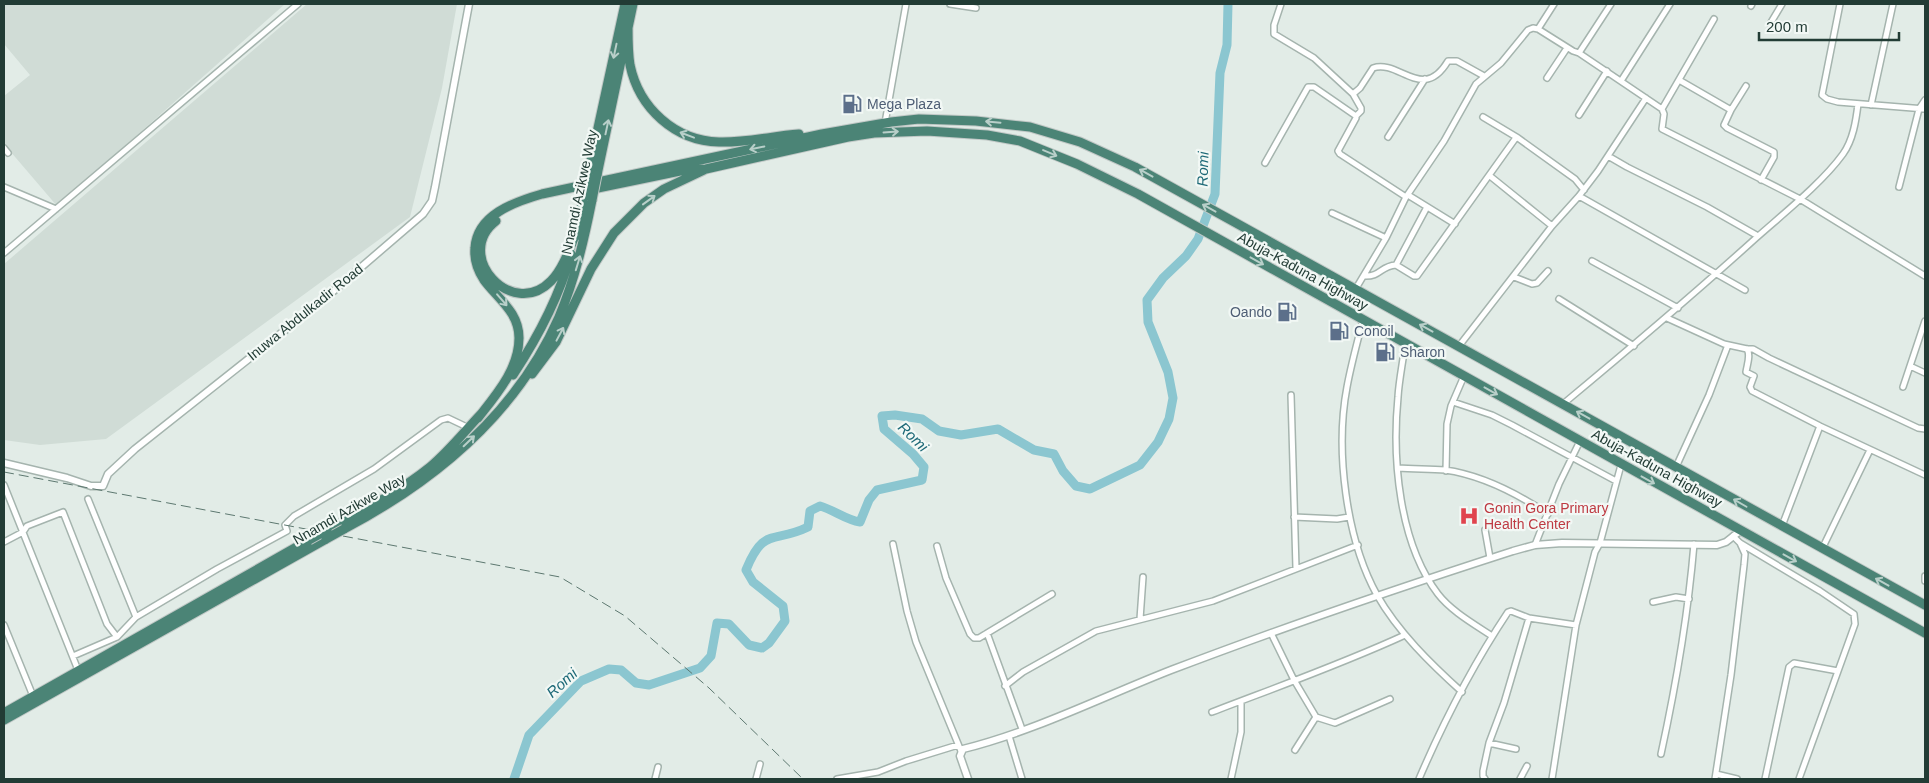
<svg xmlns="http://www.w3.org/2000/svg" width="1929" height="783" font-family="Helvetica,sans-serif">
	<style>
		.built { fill: #d0dcd6 }
		.lines { fill: none; stroke-linecap: round; stroke-linejoin: round }
		.river { stroke: #8bc6d0; stroke-width: 9 }
		.minor-casing { stroke: #a5b4ae; stroke-width: 8 }
		.tertiary-casing { stroke: #a5b4ae; stroke-width: 9 }
		.trunk-casing { stroke: #c1c8c6; stroke-width: 11 }
		.minor { stroke: #fff; stroke-width: 5 }
		.tertiary { stroke: #fff; stroke-width: 6 }
		.trunk { stroke: #4b8476; stroke-width: 9 }
		.rail { stroke: #5d7870; stroke-width: 1; stroke-dasharray: 10 5; stroke-linecap: butt }
		.trunk-bridge-casing { stroke: #c1c8c6; stroke-width: 11; stroke-linecap: butt }
		.trunk-bridge { stroke: #4b8476; stroke-width: 9 }
		.oneway { stroke: #b8cfc9 }
		.labels { text-anchor: middle; stroke-width: 4.5; stroke-linejoin: round; paint-order: stroke }
		.service-label { font-size: 14px; fill: #4e5e75; stroke: #f2f8f5; text-anchor: start }
		.street-label { font-size: 14px; fill: #223c35; stroke: #f2f8f5 }
		.health-label { font-size: 14px; fill: #be3a42; stroke: #f2f8f5; text-anchor: start }
		.water-label { font-size: 15px; font-style: italic; fill: #1d6977; stroke: #f2f8f5 }
	</style>
	<rect width="100%" height="100%" fill="#e2ece7"/>
	<path class="built" d="M4,4H285L57,206L4,144V96L30,75L4,44Z
		M307,4H457L442,88L410,217L106,439L40,445L4,440V264Z"/>
	<g class="lines">
		<path class="river" d="M514,779L529,735L581,681L609,669L621,670L636,683L649,685L700,668L711,656L717,623L729,624L749,645L762,648L769,643L785,621L783,606L753,582L746,570C764,526 773,544 808,527L810,511L820,506C834,510 846,520 860,522L869,500L877,490L922,480L924,467L913,454L884,429L882,416L895,415L922,419L939,431L961,435L998,429L1034,450L1054,454L1063,471L1076,486L1090,489L1140,465L1158,442L1169,419L1173,398L1168,372L1148,322L1147,300L1163,278L1186,256L1198,239L1215,194L1220,73L1227,45L1228,4"/>
		<defs>
			<path id="minor" d="M950,4L976,8
				M1281,4L1274,25V34L1314,58L1353,94L1361,108V111L1356,116V118L1338,151L1340,154L1406,197
				M1840,4L1822,95L1827,99L1838,102L1925,109
				M1751,6L1752,4
				M1714,19L1662,109L1664,114L1662,129L1800,199L1925,276
				M1770,24L1782,4
				M1538,29L1554,4
				M1579,53L1611,4
				M1547,78L1567,48
				M1679,80L1731,110
				M1621,81L1670,4
				M1746,86L1731,110L1724,125L1727,128L1774,152V157L1761,180
				M1353,94L1360,88L1373,68C1399,59 1423,103 1448,61H1457L1484,76
				M1871,105L1893,4
				M1579,115L1607,71
				M1483,117L1518,138
				M885,123L906,4
				M1388,137L1425,79
				M4,148L8,153
				M1608,156L1627,167L1707,207L1758,236
				M1265,163L1308,87H1314L1356,116
				M1490,176L1552,226
				M4,187L56,209
				M1899,187L1919,109L1925,100
				M1408,195L1455,224
				M1579,196L1745,290
				M1332,213L1386,238
				M4,253L298,4
				M1592,261L1678,308
				M1396,265L1427,207
				M1364,276C1381,277 1380,266 1396,265L1414,276H1417L1515,139L1518,138L1575,179L1584,190
				M1514,277L1532,284L1537,283L1548,271
				M1355,290L1386,238L1406,197L1444,141L1476,84L1501,63L1528,30L1533,28L1538,29L1573,51L1579,53L1662,109
				M1559,299L1634,346
				M1667,318L1724,344L1747,349H1753L1769,358L1918,428L1925,429
				M1363,320C1357,343 1351,365 1347,387C1335,450 1346,539 1377,595C1398,632 1431,664 1462,692
				M1405,344C1403,362 1399,380 1398,397C1392,459 1399,543 1438,594C1451,611 1474,624 1492,636
				M1459,346L1552,226L1579,196L1598,171L1646,98
				M1747,349C1751,355 1747,365 1746,372L1754,376L1750,387L1752,391L1820,426L1925,475
				M1910,366L1925,373
				M1903,387L1925,321
				M1291,395L1296,568
				M1453,402L1492,415L1512,425L1616,481
				M1563,404C1628,350 1693,295 1756,238C1783,214 1822,183 1843,154C1853,140 1856,121 1858,104
				M1676,467L1709,395L1728,345
				M1398,468C1414,469 1429,469 1445,470C1481,475 1518,494 1548,514
				M1446,471L1447,424L1451,406L1464,376
				M4,485L78,670
				M88,499L136,617
				M1294,517L1337,519L1349,517
				M1782,526L1820,426
				M1485,530L1490,558
				M1733,536L1740,543L1820,591L1854,614L1855,624L1799,779
				M4,542L23,532L27,526L63,512L107,624L117,637
				M893,544L907,611L916,642L961,751
				M1535,545L1559,484L1580,441
				M937,546L946,578L970,634L974,638H979L1052,594
				M1822,549L1870,450
				M1925,576V581
				M1653,602L1676,597L1689,599
				M1140,619L1143,577
				M4,625L33,696
				M987,633L1022,729
				M1271,633L1294,680L1316,717L1335,723L1390,699
				M73,656L117,637L136,617L217,569L287,531L285,525L294,516L374,469L441,420L448,418L469,428
				M1005,686L1023,672L1096,631L1213,601L1358,545
				M1212,712C1277,687 1342,664 1405,635
				M1009,736L1022,779
				M1489,743L1516,749
				M1295,750L1316,717
				M1661,754C1676,685 1688,616 1694,544
				M1716,774L1737,779
				M655,779L658,767
				M756,779L760,764
				M837,779L878,772L906,761L958,745
				M1231,779L1241,732V701
				M1419,779C1443,723 1474,663 1508,612L1511,611L1529,618L1576,625
				M1485,779L1483,776V771L1489,743L1504,703L1529,618
				M1520,779L1527,766
				M1552,779L1576,625L1595,552L1600,543L1621,465
				M1715,779L1731,675L1744,565L1745,554L1740,543
				M1765,779L1789,667L1794,663L1838,671"/>
			<path id="tertiary" d="M4,463L67,478L91,486H103L108,474L135,449L323,300L423,214L432,201L435,187L469,4
				M968,779L960,756L963,749C1035,731 1102,697 1171,670C1284,627 1398,588 1513,551L1535,545L1562,543L1717,545L1726,542L1740,531"/>
			<path id="trunk" d="M628,27C628,40 628,53 630,65C639,108 675,141 719,142C745,143 772,136 799,134
				M588,174L625,4
				M597,175L633,4
				M588,190L680,171L706,169L848,137L874,133L927,131L987,135L1020,141L1077,164L1138,194L1925,633
				M496,221C452,255 512,321 551,281C563,269 570,248 576,233
				M575,237L583,200
				M532,374L556,342L591,269L614,233L644,203L664,189L704,170
				M513,375C538,337 559,298 571,254
				M478,418C496,395 519,369 519,338C519,312 498,299 484,280C478,271 474,259 475,248C477,215 514,202 542,194L822,134L891,122L919,119L976,121L1030,127L1080,142L1135,167L1925,605
				M344,529C435,481 517,413 559,317C575,279 584,240 592,200
				M327,530C362,511 399,492 430,467C449,451 464,432 481,414
				M4,713L309,540
				M4,720L326,539"/>
		</defs>
		<use href="#minor" class="minor-casing"/>
		<use href="#tertiary" class="tertiary-casing"/>
		<use href="#trunk" class="trunk-casing"/>
		<use href="#minor" class="minor"/>
		<use href="#tertiary" class="tertiary"/>
		<use href="#trunk" class="trunk"/>
		<path class="rail" d="M4,472L560,577L625,616L709,688L803,779"/>
		<defs>
			<path id="trunk-bridge" d="M583,200L588,174
				M592,200L597,175
				M326,539L344,529
				M309,540L327,530"/>
		</defs>
		<use href="#trunk-bridge" class="trunk-bridge-casing"/>
		<use href="#trunk-bridge" class="trunk-bridge"/>
	</g>
	<defs><path id="oneway-shaft" d="M-6 0H5M1.5-3L5.5 0L1.5 3" fill="none" stroke-width="1.6" stroke-linecap="round" stroke-linejoin="round" transform="scale(1.25)"/></defs>
	<g class="oneway">
		<use href="#oneway-shaft" transform="translate(615 51) rotate(102)"/>
		<use href="#oneway-shaft" transform="translate(993 122) rotate(-175)"/>
		<use href="#oneway-shaft" transform="translate(607 127) rotate(-78)"/>
		<use href="#oneway-shaft" transform="translate(891 132) rotate(-4)"/>
		<use href="#oneway-shaft" transform="translate(687 135) rotate(-159)"/>
		<use href="#oneway-shaft" transform="translate(757 148) rotate(168)"/>
		<use href="#oneway-shaft" transform="translate(1050 153) rotate(23)"/>
		<use href="#oneway-shaft" transform="translate(1146 173) rotate(-151)"/>
		<use href="#oneway-shaft" transform="translate(649 200) rotate(-36)"/>
		<use href="#oneway-shaft" transform="translate(1209 208) rotate(-151)"/>
		<use href="#oneway-shaft" transform="translate(1257 261) rotate(29)"/>
		<use href="#oneway-shaft" transform="translate(578 263) rotate(-73)"/>
		<use href="#oneway-shaft" transform="translate(502 300) rotate(49)"/>
		<use href="#oneway-shaft" transform="translate(1426 328) rotate(-151)"/>
		<use href="#oneway-shaft" transform="translate(560 334) rotate(-62)"/>
		<use href="#oneway-shaft" transform="translate(1491 391) rotate(29)"/>
		<use href="#oneway-shaft" transform="translate(1583 415) rotate(-151)"/>
		<use href="#oneway-shaft" transform="translate(469 441) rotate(-44)"/>
		<use href="#oneway-shaft" transform="translate(1648 480) rotate(29)"/>
		<use href="#oneway-shaft" transform="translate(1740 503) rotate(-150)"/>
		<use href="#oneway-shaft" transform="translate(1790 558) rotate(29)"/>
		<use href="#oneway-shaft" transform="translate(1882 582) rotate(-151)"/>
	</g>
	<defs>
		<symbol id="fuel-bare" viewBox="-9 -9 18 18"><path d="M-5.5-6h7V0h2V4h1.3V-2.5L3-4.5l.8-.8L6-3V5H2.5V1h-1V6h-7ZM-4.2-4.7v3.2H.2V-4.7Z" fill="#5c6f8a" stroke="#f2f8f5" stroke-width="2.5" paint-order="stroke"/></symbol>
		<symbol id="hospital-bare" viewBox="-9 -9 18 18"><path d="M-5-5h3v3.5h4V-5h3V5h-3V1.5h-4V5h-3Z" fill="#e0444e" stroke="#f2f8f5" stroke-width="2.5" paint-order="stroke"/></symbol>
	</defs>
	<g fill-rule="evenodd">
		<use href="#fuel-bare" x="838" y="90" width="28" height="28"/>
		<use href="#fuel-bare" x="1273" y="298" width="28" height="28"/>
		<use href="#fuel-bare" x="1325" y="317" width="28" height="28"/>
		<use href="#fuel-bare" x="1371" y="338" width="28" height="28"/>
		<use href="#hospital-bare" x="1455" y="502" width="28" height="28"/>
	</g>
	<g class="labels">
		<g class="service-label">
			<text x="867" y="109">Mega Plaza</text>
			<text x="1272" y="317" text-anchor="end">Oando</text>
			<text x="1354" y="336">Conoil</text>
			<text x="1400" y="357">Sharon</text>
		</g>
		<g class="street-label">
			<text transform="translate(579 192) rotate(-78)" y="5">Nnamdi Azikwe Way</text>
			<text transform="translate(1303 271) rotate(29)" y="5">Abuja-Kaduna Highway</text>
			<text transform="translate(305 312) rotate(-39)" y="5">Inuwa Abdulkadir Road</text>
			<text transform="translate(1657 468) rotate(29)" y="5">Abuja-Kaduna Highway</text>
			<text transform="translate(349 509) rotate(-30)" y="5">Nnamdi Azikwe Way</text>
		</g>
		<g class="health-label">
			<text x="1484" y="513">Gonin Gora Primary<tspan x="1484" dy="16">Health Center</tspan></text>
		</g>
		<g class="water-label">
			<text transform="translate(1203 169) rotate(-88)" y="5">Romi</text>
			<text transform="translate(913 437) rotate(44)" y="5">Romi</text>
			<text transform="translate(562 683) rotate(-42)" y="5">Romi</text>
		</g>
	</g>
	<rect width="1929" height="783" fill="none" stroke="#223c35" stroke-width="10"/>
	<path d="M1759 32v8h140v-8" fill="none" stroke="#223c35" stroke-width="2.5"/>
	<text x="1766" y="32" font-size="15" fill="#223c35" stroke="#f2f8f5" stroke-width="4" paint-order="stroke">200 m</text>
</svg>
